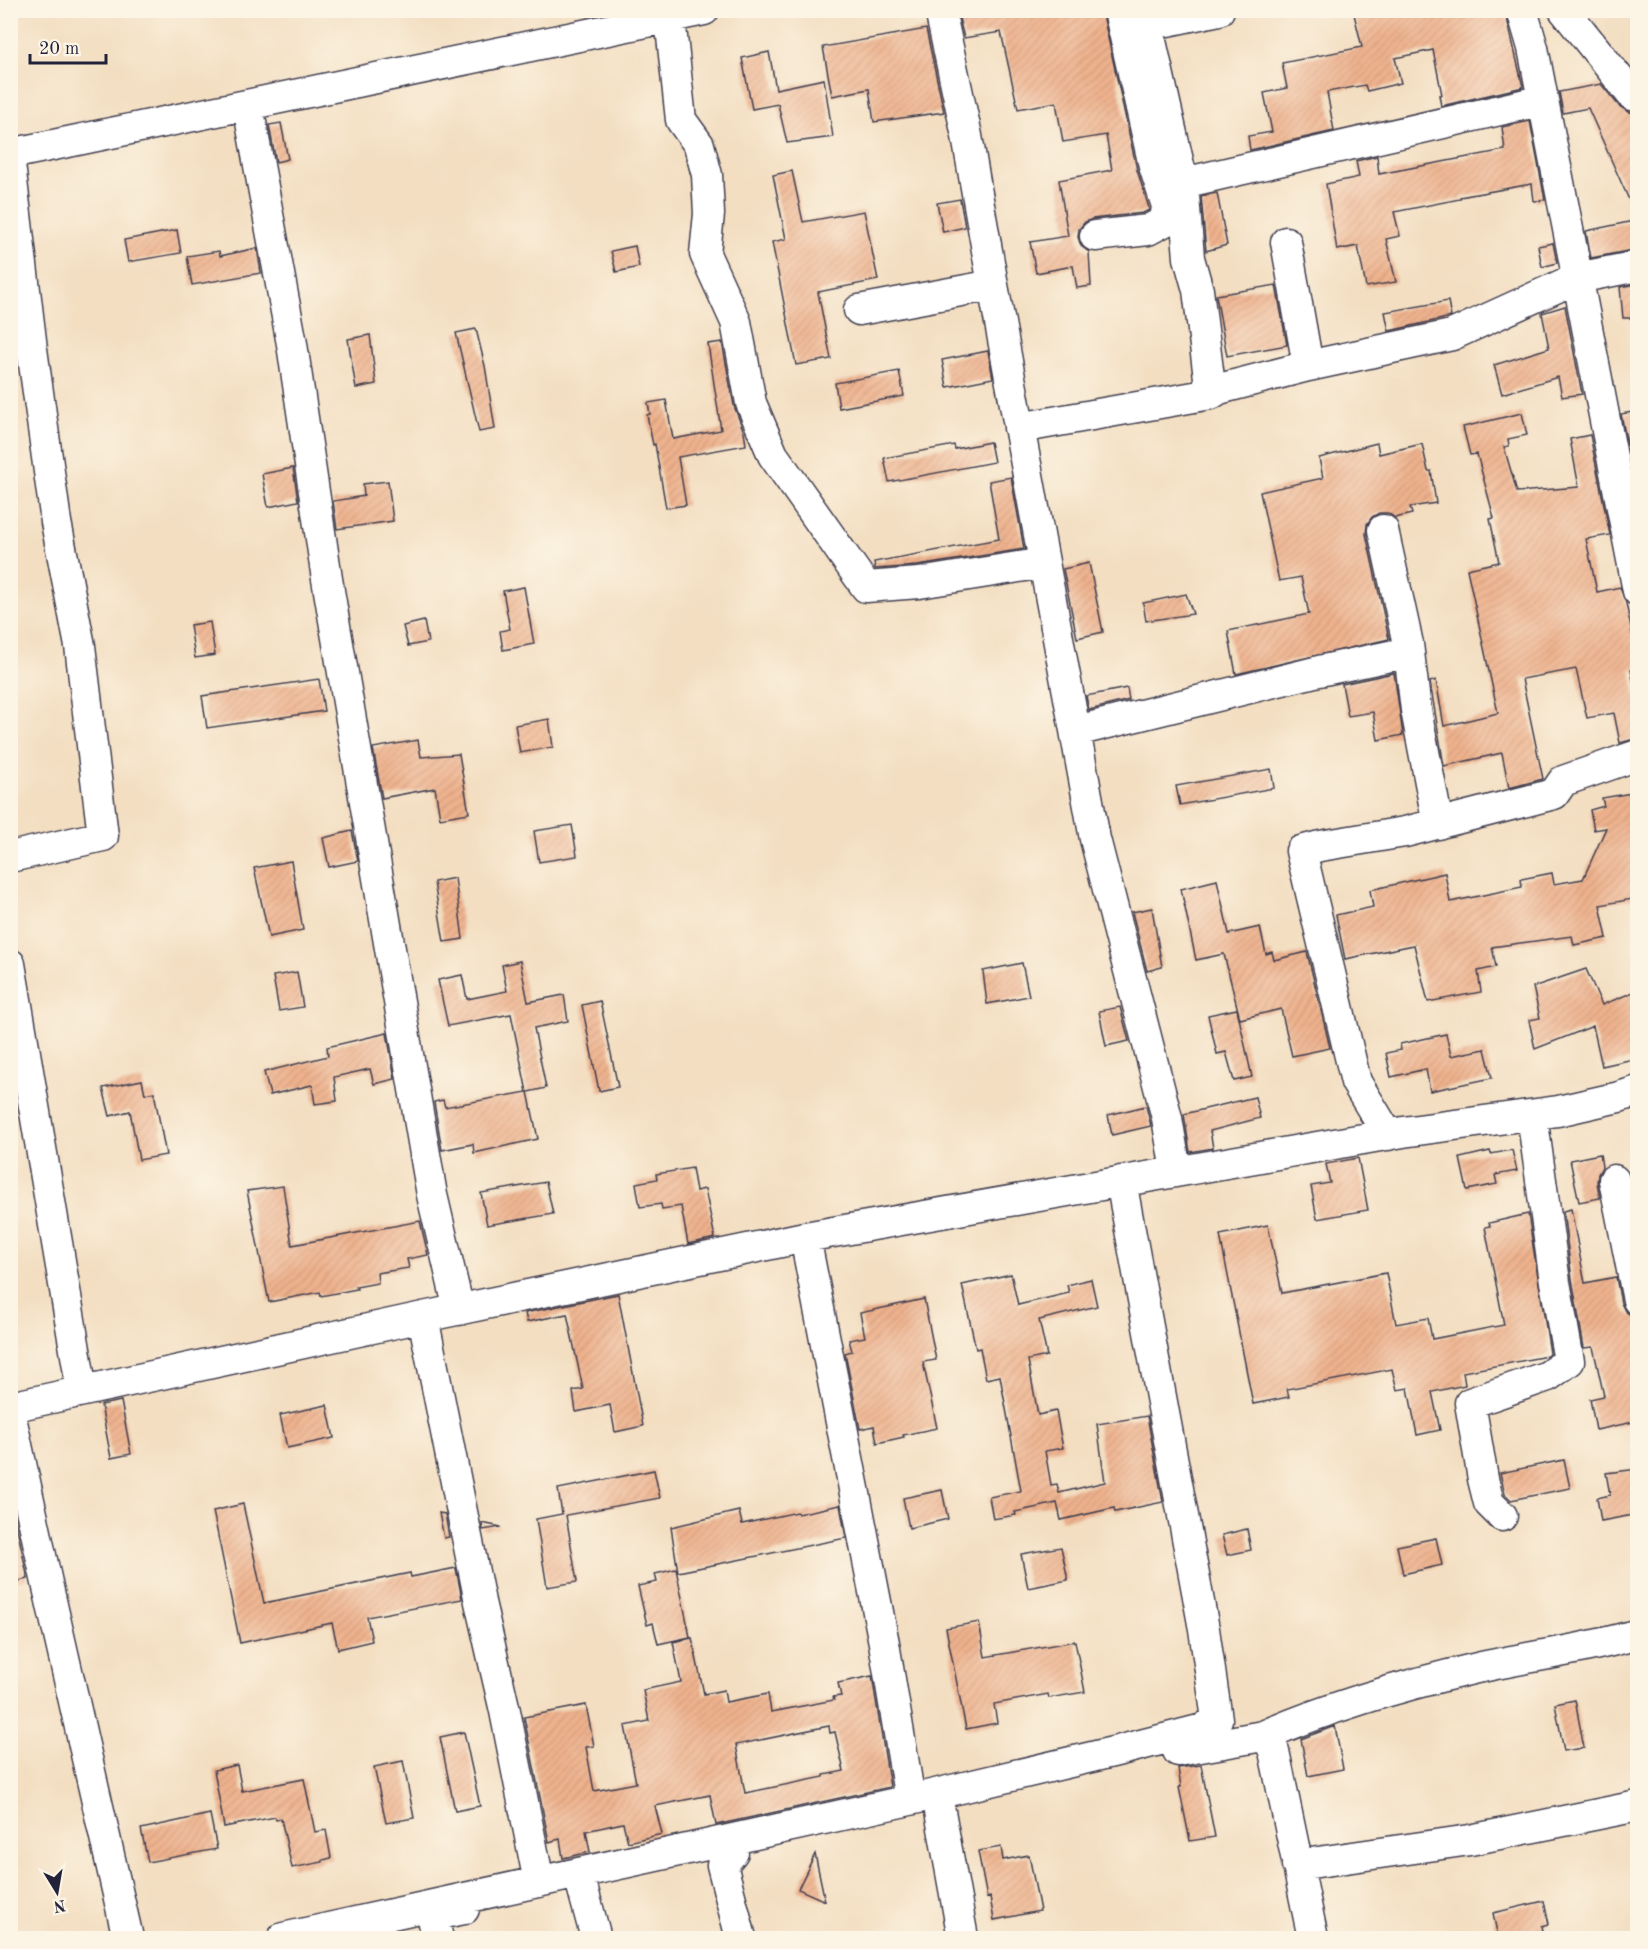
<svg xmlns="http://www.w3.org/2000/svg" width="1648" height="1949" font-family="'Old Standard TT',serif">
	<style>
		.building { fill: url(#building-hatch); fill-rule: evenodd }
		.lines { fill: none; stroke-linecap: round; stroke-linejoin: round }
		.street-casing { stroke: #413e4f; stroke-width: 33 }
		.street { stroke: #fff; stroke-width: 30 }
	</style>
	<defs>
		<pattern id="building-hatch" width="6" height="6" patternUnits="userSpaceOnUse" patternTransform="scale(1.5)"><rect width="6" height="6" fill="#efb28d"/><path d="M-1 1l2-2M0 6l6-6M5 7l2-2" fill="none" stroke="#cd997b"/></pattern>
	</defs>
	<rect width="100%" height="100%" fill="#fcf5e5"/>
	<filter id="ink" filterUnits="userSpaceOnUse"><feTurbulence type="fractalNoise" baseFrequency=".0167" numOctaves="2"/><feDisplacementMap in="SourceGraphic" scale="12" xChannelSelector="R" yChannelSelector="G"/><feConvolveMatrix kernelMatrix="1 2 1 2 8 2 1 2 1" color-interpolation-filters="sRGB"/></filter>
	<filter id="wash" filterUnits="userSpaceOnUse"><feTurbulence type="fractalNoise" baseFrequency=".008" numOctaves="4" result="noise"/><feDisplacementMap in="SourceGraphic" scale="24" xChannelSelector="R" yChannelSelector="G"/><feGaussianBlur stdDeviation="1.35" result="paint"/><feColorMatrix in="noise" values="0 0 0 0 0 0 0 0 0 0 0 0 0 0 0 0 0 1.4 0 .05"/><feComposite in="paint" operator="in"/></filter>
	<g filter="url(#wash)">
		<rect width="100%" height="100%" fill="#f3dec1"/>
		<g id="blocks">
			<path class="building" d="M978,10H1102L1137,170L1149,208V210L1143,213L1092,219L1085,222L1079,229L1078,237L1081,246L1089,252L1091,286L1077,288L1073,266L1036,273L1030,242L1068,236L1059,180L1112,170L1106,135L1063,142L1056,102L1018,109L1001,32L964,38L958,14Z
				M1353,10H1505L1523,87L1441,106L1439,95H1442L1433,50L1395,58L1401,83L1367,91L1365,85L1327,92L1334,131L1250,150L1248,136L1272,132L1264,93L1287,88L1282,63L1362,47Z
				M926,29L944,112L874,122L869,89L832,96L823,47Z
				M769,52L776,89L824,79L833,137L787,143L778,104L752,109L742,58Z
				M1601,84L1619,106L1629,112L1638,113V220L1588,108L1563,113L1559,92Z
				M1530,121L1545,200L1534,201L1532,184L1460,197V199L1394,212L1400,236L1386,239L1396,282L1366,287L1358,246L1337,250L1326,184L1359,177L1356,161L1377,156L1379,174L1505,150L1502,127Z
				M281,123L288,159L276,162L269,125Z
				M792,171L803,222L864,211L878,280L818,292L831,359L796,365L772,242L786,239L773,175Z
				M1217,193L1227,245L1206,251L1201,196Z
				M960,199L965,227L943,232L937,203Z
				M1638,220V249L1591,258L1586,231Z
				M177,230L181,253L128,262L124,240Z
				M1553,243L1557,263L1542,267L1538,246Z
				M635,246L639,267L616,272L611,251Z
				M257,248L261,273L192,285L187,256L219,251L220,256Z
				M1638,284V318H1623L1620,287Z
				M1276,285L1287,345L1227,356L1216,295Z
				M1448,301L1451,317L1389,331L1385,312Z
				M1565,306L1582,394L1562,397L1558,377L1502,394L1494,365L1549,348L1542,313Z
				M476,329L485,366L495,429L479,432L456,333Z
				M370,335L376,384L356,388L348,339Z
				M722,342L734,406L744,432L746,445L678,457L686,505L666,508L655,444L653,445L647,415L650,414L648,403L666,400L673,439L721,430L708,344Z
				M988,351L993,378L947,387L942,360Z
				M899,371L904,396L839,408L835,383Z
				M1638,411V498L1621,414Z
				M1522,413L1527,435L1508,439L1509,446L1504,447L1517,492L1579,487L1570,439L1590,435L1610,535L1586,539L1597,592L1620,587L1626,603L1638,663V668L1631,670L1638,704V738L1620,743L1614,713L1587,718L1576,669L1522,679L1543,779L1509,788L1502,753L1444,766L1430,682L1436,680L1444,726L1498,713L1467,569L1499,562L1490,519L1494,518L1477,454L1470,455L1463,427Z
				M990,442L994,462L889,482L884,458L954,445L955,449Z
				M1377,443L1379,454L1422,444L1428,471H1431L1436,503L1410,507L1412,514L1395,518L1388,513H1379L1372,517L1367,524L1366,534L1389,639L1236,674L1228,631L1309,614L1301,577L1279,581L1260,492L1323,478L1319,458Z
				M293,468L298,501L268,507L262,474Z
				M1011,477L1024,549L917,566L875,569L874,562L999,539L989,481Z
				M388,481L393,521L337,529L333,501L364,496L363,484Z
				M1089,563L1103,632L1077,638L1063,569Z
				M524,587L534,644L503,650L500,631L510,629L503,591Z
				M1186,594L1193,614L1146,621L1143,603Z
				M424,621L428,642L408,646L403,626Z
				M210,622L215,655L195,658L190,625Z
				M1394,673L1403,735L1378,740L1373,712L1348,716L1342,684Z
				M319,679L324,711L207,728L202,696Z
				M1127,688L1129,700L1089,710L1086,696Z
				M549,719L553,747L520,753L515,725Z
				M418,740L421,757L459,754L469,813L440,818L435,788L382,798L373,748Z
				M1271,769L1274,788L1180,805L1176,786Z
				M1638,792V898L1600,905L1607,938L1574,945L1572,936L1492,947L1496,967L1478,971L1481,992L1428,1002L1414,945L1345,959L1336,915L1373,907L1370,890L1445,873L1450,902L1522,887L1521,879L1552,873L1554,884L1583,879L1606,828L1594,830L1590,810L1604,806L1602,798Z
				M572,825L577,856L539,862L534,831Z
				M352,831L358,861L329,867L323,838Z
				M291,861L303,930L269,937L254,868Z
				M455,878L463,939L444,942L434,882Z
				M1217,880L1229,934L1260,927L1266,954L1272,952L1274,960L1307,952L1330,1048L1292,1056L1281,1009L1240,1019L1224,954L1196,960L1181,889Z
				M1152,908L1162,967L1147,971L1132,912Z
				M520,961L528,1002L564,995L568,1021L534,1028L546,1088L528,1092L538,1139L474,1153L473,1144L442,1150L434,1102L443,1100L445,1107L527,1092L511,1014L448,1026L438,980L462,975L467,999L507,991L502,965Z
				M1022,963L1029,996L987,1004L983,971Z
				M1586,969L1602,1005L1638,990V1058L1602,1066L1593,1026L1535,1049L1529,1020L1540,1018L1533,987Z
				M297,972L303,1007L279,1011L273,976Z
				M600,1001L618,1087L599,1091L582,1005Z
				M1120,1007L1129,1041L1106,1046L1099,1011Z
				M1237,1009L1252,1077L1234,1081L1226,1052L1217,1054L1208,1015Z
				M387,1033L395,1079L374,1084L370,1069L334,1077L337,1101L315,1104L312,1085L270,1095L264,1072L328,1056L327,1047Z
				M1446,1034L1451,1056L1485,1049L1492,1078L1430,1091L1426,1069L1391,1077L1386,1053L1401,1050L1400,1044Z
				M142,1080L145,1094L154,1092L166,1155L139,1160L130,1111L110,1116L103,1088Z
				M1255,1097L1260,1118L1210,1131L1213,1148L1190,1152L1184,1114Z
				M1146,1106L1151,1126L1112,1135L1108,1115Z
				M1512,1150L1517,1171L1495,1175L1497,1184L1467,1190L1460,1158L1490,1151L1491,1154Z
				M1600,1154L1602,1167L1598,1174L1597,1183L1600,1198L1579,1202L1570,1160Z
				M1358,1158L1368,1210L1317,1219L1311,1186L1330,1183L1326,1164Z
				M692,1168L696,1191L705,1189L715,1238L688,1244L681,1206L662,1209L661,1204L640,1207L636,1183L657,1179L656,1174Z
				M1638,1171V1191L1634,1192L1629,1173Z
				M546,1182L553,1214L487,1225L481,1193Z
				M283,1186L292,1245L420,1221L428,1255L407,1259L409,1268L377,1273L378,1283L356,1287L357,1289L321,1296L320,1292L269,1302L247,1191Z
				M1571,1209L1585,1283L1616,1277L1621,1303L1625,1311L1632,1316L1638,1317V1421L1596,1430L1590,1399L1604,1396L1593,1347L1584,1348L1572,1279L1563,1211Z
				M1528,1214L1550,1353L1547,1356L1463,1372L1465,1385L1432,1392L1440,1430L1417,1435L1408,1388L1397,1390L1392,1369L1287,1389L1289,1397L1253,1404L1220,1235L1268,1225L1282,1293L1386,1273L1396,1324L1428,1318L1432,1339L1504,1325L1485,1227L1490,1226L1489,1223Z
				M1011,1274L1018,1305L1069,1293L1067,1285L1091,1279L1097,1306L1039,1320L1047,1356L1028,1360L1038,1415L1056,1411L1063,1448L1045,1451L1051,1485L1057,1484L1059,1493L1105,1482L1097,1424L1147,1416L1163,1502L1115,1512L1114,1508L1061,1520L1057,1503L1015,1512L1016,1515L993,1519L989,1497L1021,1491L1000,1376L986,1379L980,1348L976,1349L962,1285Z
				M618,1294L643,1426L615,1432L610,1405L576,1412L573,1391L583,1389L567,1314L527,1322L525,1313Z
				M924,1299L936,1360L923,1362L937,1428L903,1435L904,1437L877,1443L874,1426L860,1429L845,1353L852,1351L849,1340L865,1337L860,1313Z
				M121,1401L131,1454L111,1458L101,1405Z
				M327,1405L334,1438L287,1448L280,1415Z
				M1564,1460L1570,1488L1511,1500L1505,1494L1500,1473Z
				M1638,1469V1514L1601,1521L1597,1498L1610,1495L1606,1473Z
				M654,1470L660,1498L566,1515L577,1582L547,1587L536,1519L562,1514L558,1489Z
				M942,1490L948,1519L909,1528L903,1498Z
				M243,1504L264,1603L410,1573L411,1577L456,1568L462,1599L367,1617L372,1641L338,1649L332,1623L240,1643L213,1511Z
				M840,1505L846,1538L678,1572L671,1527L739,1511L742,1524L797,1512L798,1514Z
				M439,1513L445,1514L449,1537L444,1538Z
				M10,1514H14L28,1579L10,1583Z
				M482,1523L501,1527L483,1530Z
				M1247,1529L1251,1550L1227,1555L1222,1535Z
				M1436,1538L1442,1565L1403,1574L1397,1546Z
				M1061,1547L1068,1580L1028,1588L1021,1554Z
				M676,1569L690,1637L658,1644L653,1623L647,1625L638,1586L657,1582L655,1574Z
				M979,1622L985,1657L1075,1641L1085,1692L1049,1698L1048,1694L994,1704L997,1723L966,1729L946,1628Z
				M692,1638L704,1694L724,1690L726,1702L768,1694L771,1712L834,1700L833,1697L841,1696L838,1683L872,1676L890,1787L716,1825L710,1795L655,1806L662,1834L628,1842L623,1823L586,1831L590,1852L563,1858L560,1839L549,1842L524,1717L586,1705L594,1746L586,1747L594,1791L636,1783L625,1726L649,1721L643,1690L681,1682L673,1642ZM829,1726L830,1733L835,1732L844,1771L824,1775V1777L745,1793L736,1745Z
				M1575,1700L1584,1748L1564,1751L1555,1704Z
				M1335,1726L1343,1769L1308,1776L1301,1739Z
				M464,1732L480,1806L455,1811L440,1737Z
				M403,1761L414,1818L386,1823L374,1767Z
				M237,1765L242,1791L304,1779L315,1832L326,1830L331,1858L323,1860V1862L292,1868L281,1819L276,1820L275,1817L224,1827L214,1770Z
				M1201,1765L1215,1837L1190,1841L1179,1787H1181L1178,1768Z
				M210,1814L217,1849L148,1862L141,1829Z
				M1001,1847L1003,1860L1029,1855L1040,1911L994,1920L990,1897L987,1898L978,1851Z
				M815,1854L825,1901L798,1889Z
				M1544,1901L1549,1924L1542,1926L1543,1931L1498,1938L1493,1913Z"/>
		</g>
	</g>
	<g filter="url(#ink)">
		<use href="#blocks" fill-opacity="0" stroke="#413e4f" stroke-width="1.5"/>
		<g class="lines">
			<defs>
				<path id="street" d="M940,10L967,136L993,285L1095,839L1167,1118L1176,1171
					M1144,10L1183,183L1189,258L1198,290L1211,394
					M1522,10L1533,48L1638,591
					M1564,10L1632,95L1638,96
					M670,18L681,120L699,145L707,175L709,214L705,254L736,322L751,403L773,455L866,587L919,583L1044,563
					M1148,25L1219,10
					M248,106L292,344L327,579L432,1195L459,1310
					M10,154L704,10
					M10,164L32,349L56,522L80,646L103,836L10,857
					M1183,183L1543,100
					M1095,236L1148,230L1165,221L1167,206L1154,166L1119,10
					M1286,242L1308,366
					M859,310L993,285
					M1019,428L1211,394L1219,389L1308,366L1452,335L1577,278L1638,266
					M1383,530L1408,644L1416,710L1438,824
					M1076,731L1319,671L1409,652
					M10,964L82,1391
					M1388,1135L1356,1082L1301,851L1320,846L1405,832L1554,794L1563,781L1638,755
					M1614,1180L1638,1300
					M805,1237L884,1643L910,1800
					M423,1317L480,1602L505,1711L539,1882
					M10,1407L423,1317L805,1237L1403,1132L1558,1111L1619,1097L1638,1091
					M10,1413L47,1583L128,1938
					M1502,1516L1489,1503L1483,1479L1470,1403L1548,1376L1569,1361L1555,1282L1532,1115
					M1263,1736C1331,1706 1404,1685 1477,1668C1530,1656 1585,1650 1638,1634
					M1178,1751L1263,1736L1269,1740L1274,1751L1313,1938
					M939,1806L963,1938
					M733,1852L722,1865L741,1938
					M1297,1865L1470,1840L1638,1806
					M582,1886L596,1938
					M283,1938L910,1800L1117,1751L1203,1729L1217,1719L1204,1629L1121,1181
					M438,1938L434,1923V1915L464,1909"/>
			</defs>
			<use href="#street" class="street-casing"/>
			<use href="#street" class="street"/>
		</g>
	</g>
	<rect width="1648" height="1949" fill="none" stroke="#fcf5e5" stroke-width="36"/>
	<g transform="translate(57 1892) rotate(169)" stroke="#fcf5e5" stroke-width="4.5" paint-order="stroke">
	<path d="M0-4.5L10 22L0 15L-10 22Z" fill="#22223b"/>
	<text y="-9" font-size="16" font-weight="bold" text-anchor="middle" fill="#22223b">N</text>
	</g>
	<path d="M30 54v9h76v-9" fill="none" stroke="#22223b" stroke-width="3"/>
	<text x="39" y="54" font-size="18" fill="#22223b" stroke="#fcf5e5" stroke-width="4.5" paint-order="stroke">20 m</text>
</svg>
